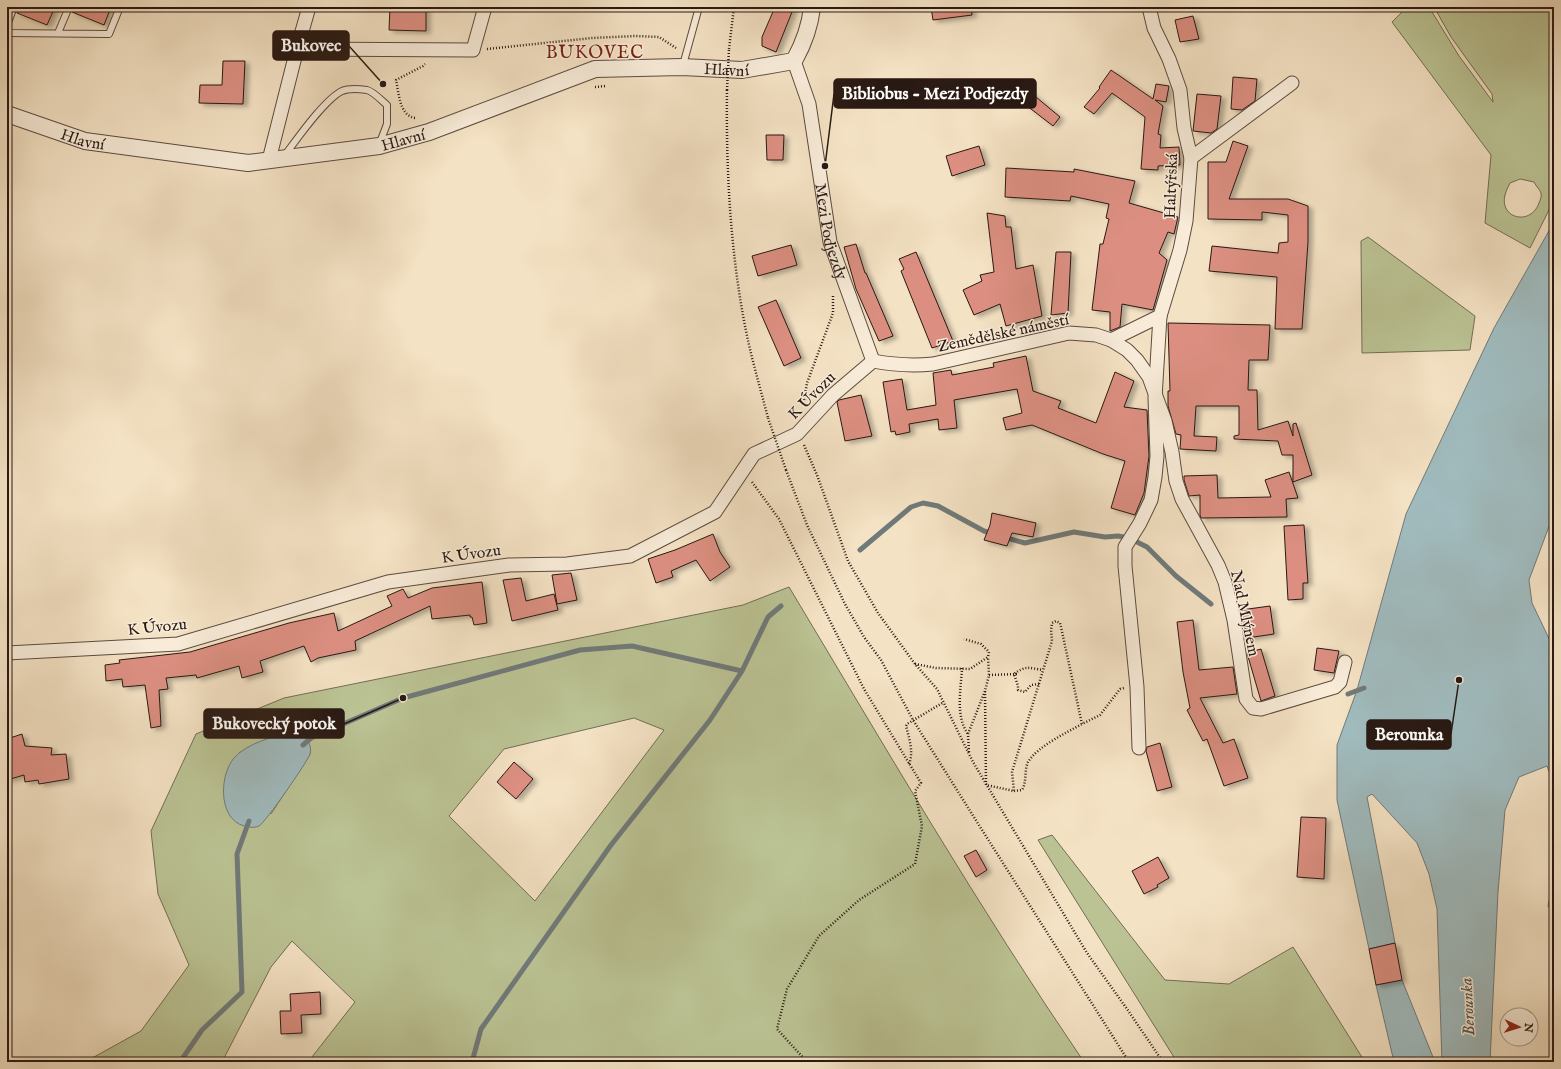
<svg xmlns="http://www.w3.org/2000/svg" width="1561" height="1069" font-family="'IM FELL English',serif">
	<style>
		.green { fill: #bbc394; stroke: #726e54; fill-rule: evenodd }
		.water { fill: #a0bbbe; stroke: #707a7a }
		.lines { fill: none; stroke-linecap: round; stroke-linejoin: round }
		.stream { stroke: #707a7a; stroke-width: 5 }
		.building { fill: #dc8f81; stroke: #291913; filter: url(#shadow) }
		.service-casing { stroke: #5c4b3f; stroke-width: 8 }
		.minor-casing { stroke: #5c4b3f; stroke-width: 15 }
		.tertiary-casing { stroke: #5c4b3f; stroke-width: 18 }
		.path { stroke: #291913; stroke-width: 2.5; stroke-dasharray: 1 2; stroke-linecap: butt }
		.service { stroke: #f8ecd9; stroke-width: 6 }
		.minor { stroke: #f8ecd9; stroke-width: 13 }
		.tertiary { stroke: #f8ecd9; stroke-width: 16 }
		.path-bridge { stroke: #291913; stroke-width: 2.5; stroke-dasharray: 1 2; stroke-linecap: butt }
		.labels { text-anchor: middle; stroke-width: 3; stroke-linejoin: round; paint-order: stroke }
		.street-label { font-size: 16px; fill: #291913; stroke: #f8ecd9 }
		.water-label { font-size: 17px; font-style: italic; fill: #53524f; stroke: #f8ecd9 }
		.quarter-label { font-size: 18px; letter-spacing: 1px; fill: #7a1f14; stroke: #f8ecd9 }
		.leader { fill: none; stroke: #291913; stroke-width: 1.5 }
		.callout-dot { fill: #291913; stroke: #f8ecd9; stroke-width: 1.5 }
		.callout { fill: #291913; stroke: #291913; stroke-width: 1.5 }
		.callout-label { font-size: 17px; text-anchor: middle; font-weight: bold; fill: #fff }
	</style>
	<defs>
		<filter id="shadow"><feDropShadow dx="4.5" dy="2.5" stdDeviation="2" flood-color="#0004"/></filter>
	</defs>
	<rect width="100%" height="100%" fill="#f4e2c4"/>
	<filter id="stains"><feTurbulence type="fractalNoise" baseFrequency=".005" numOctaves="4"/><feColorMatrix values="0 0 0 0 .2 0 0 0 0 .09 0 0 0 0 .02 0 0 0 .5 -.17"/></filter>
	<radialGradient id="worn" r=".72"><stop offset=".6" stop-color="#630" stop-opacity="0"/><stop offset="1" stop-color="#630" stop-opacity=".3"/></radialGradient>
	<path class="green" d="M1407,7H1429L1459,56L1493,102L1492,94L1451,37L1434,7H1554V200L1530,248L1485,223L1491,155L1392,22ZM1520,179L1534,182C1536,186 1540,190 1541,193C1542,197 1540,200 1539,203C1531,226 1499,219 1505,195C1506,191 1508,187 1510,183Z
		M1368,237L1475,316L1470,350L1362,353L1361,241Z
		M789,587C885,747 979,908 1084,1062H308L355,1002L292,941L271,967L222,1062H85L141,1031L189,965L158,894L151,831L196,734L284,698L743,605ZM634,718L664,730L535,901L449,816L504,749ZM294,731L308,742L310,754L271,814L239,753L257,743Z
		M1052,835L1165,980L1229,984L1293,947L1365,1062H1177L1038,840Z"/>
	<path class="water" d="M1554,222V513L1529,580L1532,603L1554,649V785L1547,766L1519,777L1505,810L1498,892L1490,1062H1442L1437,909L1429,874L1417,843L1372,794L1367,797L1395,943L1369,949L1337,800V745L1357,690L1406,514L1494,328Z
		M294,731C304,734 313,744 310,754C308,761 265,823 259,826C256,827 252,828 250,827C218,825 218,777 234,758C247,743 275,736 294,731Z
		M1554,875V915L1548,906Z
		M1402,980L1435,1062H1394L1376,985Z"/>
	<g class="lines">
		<path class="stream" d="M1003,537L1025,543L1074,532L1105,537L1118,536L1129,538L1147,547L1176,576L1211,604
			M860,550L911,507L923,503L938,506L984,531L994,534
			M1348,694L1364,688
			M303,745L311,738L403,698L580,650L632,646L742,671
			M180,1062L202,1030L242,992L237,854L249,821
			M472,1062L481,1029L611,845L710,720L742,671L768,617L781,606"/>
	</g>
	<path class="building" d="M18,7H55L47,25L17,13Z
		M73,7H111L104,25L72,12Z
		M390,7H426V31L389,30Z
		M775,7H794L776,52L762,46V37Z
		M931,7H971L972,15L933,20Z
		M1193,16L1199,39L1180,42L1175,20Z
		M223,61H245L243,104L199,103L200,85H222Z
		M1111,70L1153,99L1156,84L1169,86L1166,102L1155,100L1163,106L1158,134L1161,135L1160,148L1179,147L1180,165L1158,166V170L1141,169L1145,117L1112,93L1094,114L1084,107L1100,88L1099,87Z
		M1233,77L1257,79L1255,101L1242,110L1231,109Z
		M1030,92L1060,117L1053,126L1022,102Z
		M1197,94L1221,96L1217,129L1211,133L1193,131Z
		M766,135H784L783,160H767Z
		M1233,141L1248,146L1229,199H1288L1308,206V242L1302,329H1275L1277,277L1209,271L1212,246L1278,253L1279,243L1288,242V215L1262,212V220L1208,219V162H1226Z
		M979,146L985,165L952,176L946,156Z
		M1006,168L1074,172V169L1135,181L1129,203L1178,217L1174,234L1168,232L1159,253L1167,260L1153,310L1122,304L1120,327L1110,331V312L1092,310L1100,244H1103L1109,219L1106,218L1109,204L1071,196L1070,201L1005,197Z
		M987,213L1005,216L1006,227H1011L1016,269L1033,265L1042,316L1006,326L1000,304L974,315L963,290L982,281L980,275L994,272Z
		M856,244L865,273H866L893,336L879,341L856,289L844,247Z
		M791,245L797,265L758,276L752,256Z
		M916,252L953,341L932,348L901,271L904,269L899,259Z
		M1056,252H1071L1068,313L1051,315Z
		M776,300L801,358L784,366L758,307Z
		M1168,323L1270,325L1268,360H1249L1248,390H1257L1258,430L1288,421L1293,436V424L1296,423L1312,475L1293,482V455H1282L1278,441L1234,439V436L1239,435V406H1196L1194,436L1217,437L1216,451L1180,449L1181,435L1176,434L1168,406V391H1170Z
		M1026,356L1033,391L1061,401L1058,408L1096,423L1115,372L1134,381L1124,407L1147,410L1149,456L1144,493L1135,515L1111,508L1125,461L1103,454L1032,425L1006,430L1003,418L1022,413L1017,389L954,400L957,428L939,430L938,419L909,424L910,432L896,435L895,431L891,432L883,382L902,379L907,410L936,405L933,373L951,370L952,375L994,367L993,363Z
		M861,395L872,436L845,441L837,402L839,400Z
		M1289,472L1298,498L1286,499L1287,517L1201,518L1200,515V495L1189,496L1184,480V476L1217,475L1218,498L1271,497L1265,480Z
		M992,513L1036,523L1033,537L1012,533L1007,546L984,540L990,525Z
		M1304,525L1308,583H1303V599L1288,600L1284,526Z
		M713,534L720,552L730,567L710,581L696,560L671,571L673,577L656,583L648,559L675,550Z
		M571,573L577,600L557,604L552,575Z
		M521,578L526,601L554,594L558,610L512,621L503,580Z
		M482,582L487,623L474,625L472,617H470V615L432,619L430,606L355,641L356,650L318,658L311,662L304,646L260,661L263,672L242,678L239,666L197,678L196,675L166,678L168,689L159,690L161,726L151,728L145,685L123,687L122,679L106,681L105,665L120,663L119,660L190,652L289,623L334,613L338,631L392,606L387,596L403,589L408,598L432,588Z
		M1270,606L1274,634L1247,638L1241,610Z
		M1193,620L1199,670L1233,667L1237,694L1200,698L1223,743L1234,739L1248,778L1224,786L1207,739L1203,741L1187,710L1190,708L1183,672L1177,622Z
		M1317,648L1339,651L1334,673L1314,670Z
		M1261,649L1275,696L1261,701L1247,653Z
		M22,734L25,746L52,748L51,755L66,754L69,779L39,784L38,780L25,782L24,775L7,780V739Z
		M1160,743L1172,787L1157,791L1146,751L1147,747Z
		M514,762L533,779L516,799L497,782Z
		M1301,817L1326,818L1324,879L1297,877Z
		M976,850L987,870L976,877L964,856Z
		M1158,857L1169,878L1157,885L1158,887L1144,894L1132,871Z
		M1395,943L1402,980L1376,985L1369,949Z
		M320,992L321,1014L301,1015L302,1033L281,1034L280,1011H291L290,994Z"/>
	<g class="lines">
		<defs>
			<path id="service" d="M7,25L14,7
				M7,33L109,34L120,7
				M58,33L69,7
				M683,65L699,7
				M285,155C297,139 325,99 342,91C349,88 360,89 367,90C374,92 381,100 387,105V124L379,145"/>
			<g id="minor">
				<path d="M297,49L473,50L485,7"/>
				<path id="s1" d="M794,61L809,104L830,242L873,361"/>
				<path d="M1191,158L1292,83"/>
				<path d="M269,160L297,49L309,7"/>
				<path d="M1111,340L1160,316L1180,250L1186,221L1191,158L1184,128L1180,90L1169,59L1154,28L1149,7"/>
				<path d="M873,361C894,365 912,366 933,364L1069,333L1096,335L1111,340L1127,350L1137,360L1149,377L1165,421L1172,452L1176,481L1182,499L1218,565L1225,582L1234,620L1246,699L1253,708L1261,709L1335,687L1340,682L1345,662"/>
				<path d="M7,653L178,644L388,582L509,565L567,564L630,556L715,512L754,454L797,434L833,395L873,361"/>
				<path d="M1139,748L1137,687L1125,566V547L1140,523L1151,500L1155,477L1157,456L1155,398L1160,316"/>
			</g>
			<g id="tertiary">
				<path id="s2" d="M7,114L85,141L248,163L379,146L429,132L595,69L682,67L742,70L794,61C804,43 810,27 812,7"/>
			</g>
		</defs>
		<use href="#service" class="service-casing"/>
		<use href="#minor" class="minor-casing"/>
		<use href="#tertiary" class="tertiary-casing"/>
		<path class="path" d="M487,49L592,38L636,36L659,37L676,48
			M729,49L734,7
			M595,87L606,86
			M727,90C726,169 730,248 745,326C751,357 760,387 768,418
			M415,118C399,115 399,93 396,80L423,66L425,64
			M803,406L807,383L833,313V295
			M804,445L817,475L848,561L878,613L915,664L937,689L973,762L1087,953L1127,1009L1163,1062
			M786,470L807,525L845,604L864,637L881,660L913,720L977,822L1129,1062
			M752,482L779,519L864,689L921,783L915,791L922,826L915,864L859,900L819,936L787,989L777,1029L807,1062
			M915,664L936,668L970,669L988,657L989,652L981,644L964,639
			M962,668C961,689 955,716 968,734
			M989,675L1019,674
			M1039,684L1031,685L1025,692L1018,690V686L1014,674C1026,665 1029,668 1043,670
			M985,691L986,785L1014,791L1012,772L1052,641L1051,630L1052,623L1056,621L1060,623L1061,627L1082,724L1100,715L1120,689L1124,688
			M969,752L968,734L985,691L989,675L988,657
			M909,764C914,752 909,738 906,726L907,724L944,702
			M1014,791L1022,790C1027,782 1024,771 1028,762C1038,746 1066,733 1082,724"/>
		<use href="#service" class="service"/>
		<use href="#minor" class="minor"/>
		<use href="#tertiary" class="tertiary"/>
		<path class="path-bridge" d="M727,90L729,49
			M768,418L786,470"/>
	</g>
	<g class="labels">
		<g class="street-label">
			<text dy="6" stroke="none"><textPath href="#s2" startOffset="740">Hlavní</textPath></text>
			<text dy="6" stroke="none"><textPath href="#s2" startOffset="80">Hlavní</textPath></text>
			<text dy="6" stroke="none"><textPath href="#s2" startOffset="404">Hlavní</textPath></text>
			<text transform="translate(1170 186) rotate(-88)" y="6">Haltýřská</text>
			<text dy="6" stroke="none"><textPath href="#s1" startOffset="175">Mezi Podjezdy</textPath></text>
			<text transform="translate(1003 332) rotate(-12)" y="6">Zemědělské náměstí</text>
			<text transform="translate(811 395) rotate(-45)" y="6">K Úvozu</text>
			<text transform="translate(471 553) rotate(-8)" y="6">K Úvozu</text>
			<text transform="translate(1246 613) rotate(78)" y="6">Nad Mlýnem</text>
			<text transform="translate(157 626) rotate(-6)" y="6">K Úvozu</text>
		</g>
		<g class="water-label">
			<text transform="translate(1467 1007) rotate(-93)" y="6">Berounka</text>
		</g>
		<g class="quarter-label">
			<text x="595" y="58">BUKOVEC</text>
		</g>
	</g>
	<path class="leader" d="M383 84L349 46M825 166L834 94M403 698L344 724M1459 680L1451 734"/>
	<g class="callout-dot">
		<circle cx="383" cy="84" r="4"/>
		<circle cx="825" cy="166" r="4"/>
		<circle cx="403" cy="698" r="4"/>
		<circle cx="1459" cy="680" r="4"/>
	</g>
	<g class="callout">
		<rect x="273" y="31" width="76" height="29" rx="4"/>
		<rect x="834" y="79" width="202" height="29" rx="4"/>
		<rect x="204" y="709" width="140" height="29" rx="4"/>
		<rect x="1367" y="720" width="84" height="29" rx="4"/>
	</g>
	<g class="callout-label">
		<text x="311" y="51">Bukovec</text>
		<text x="935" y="99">Bibliobus - Mezi Podjezdy</text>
		<text x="274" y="729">Bukovecký potok</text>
		<text x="1409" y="740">Berounka</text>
	</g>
	<rect width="1561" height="1069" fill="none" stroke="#f4e2c4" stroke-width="24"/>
	<rect x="8" y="8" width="1545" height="1053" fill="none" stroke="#291913" stroke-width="2"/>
	<rect x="12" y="12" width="1537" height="1045" fill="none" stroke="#291913"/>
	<g transform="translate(1519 1027) rotate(94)"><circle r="19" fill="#f8ecd9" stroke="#a5988a"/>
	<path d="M0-3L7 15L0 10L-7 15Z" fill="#8f2418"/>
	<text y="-6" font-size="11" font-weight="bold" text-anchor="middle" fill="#291913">N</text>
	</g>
	<rect width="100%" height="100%" filter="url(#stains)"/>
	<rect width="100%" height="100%" fill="url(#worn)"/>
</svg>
